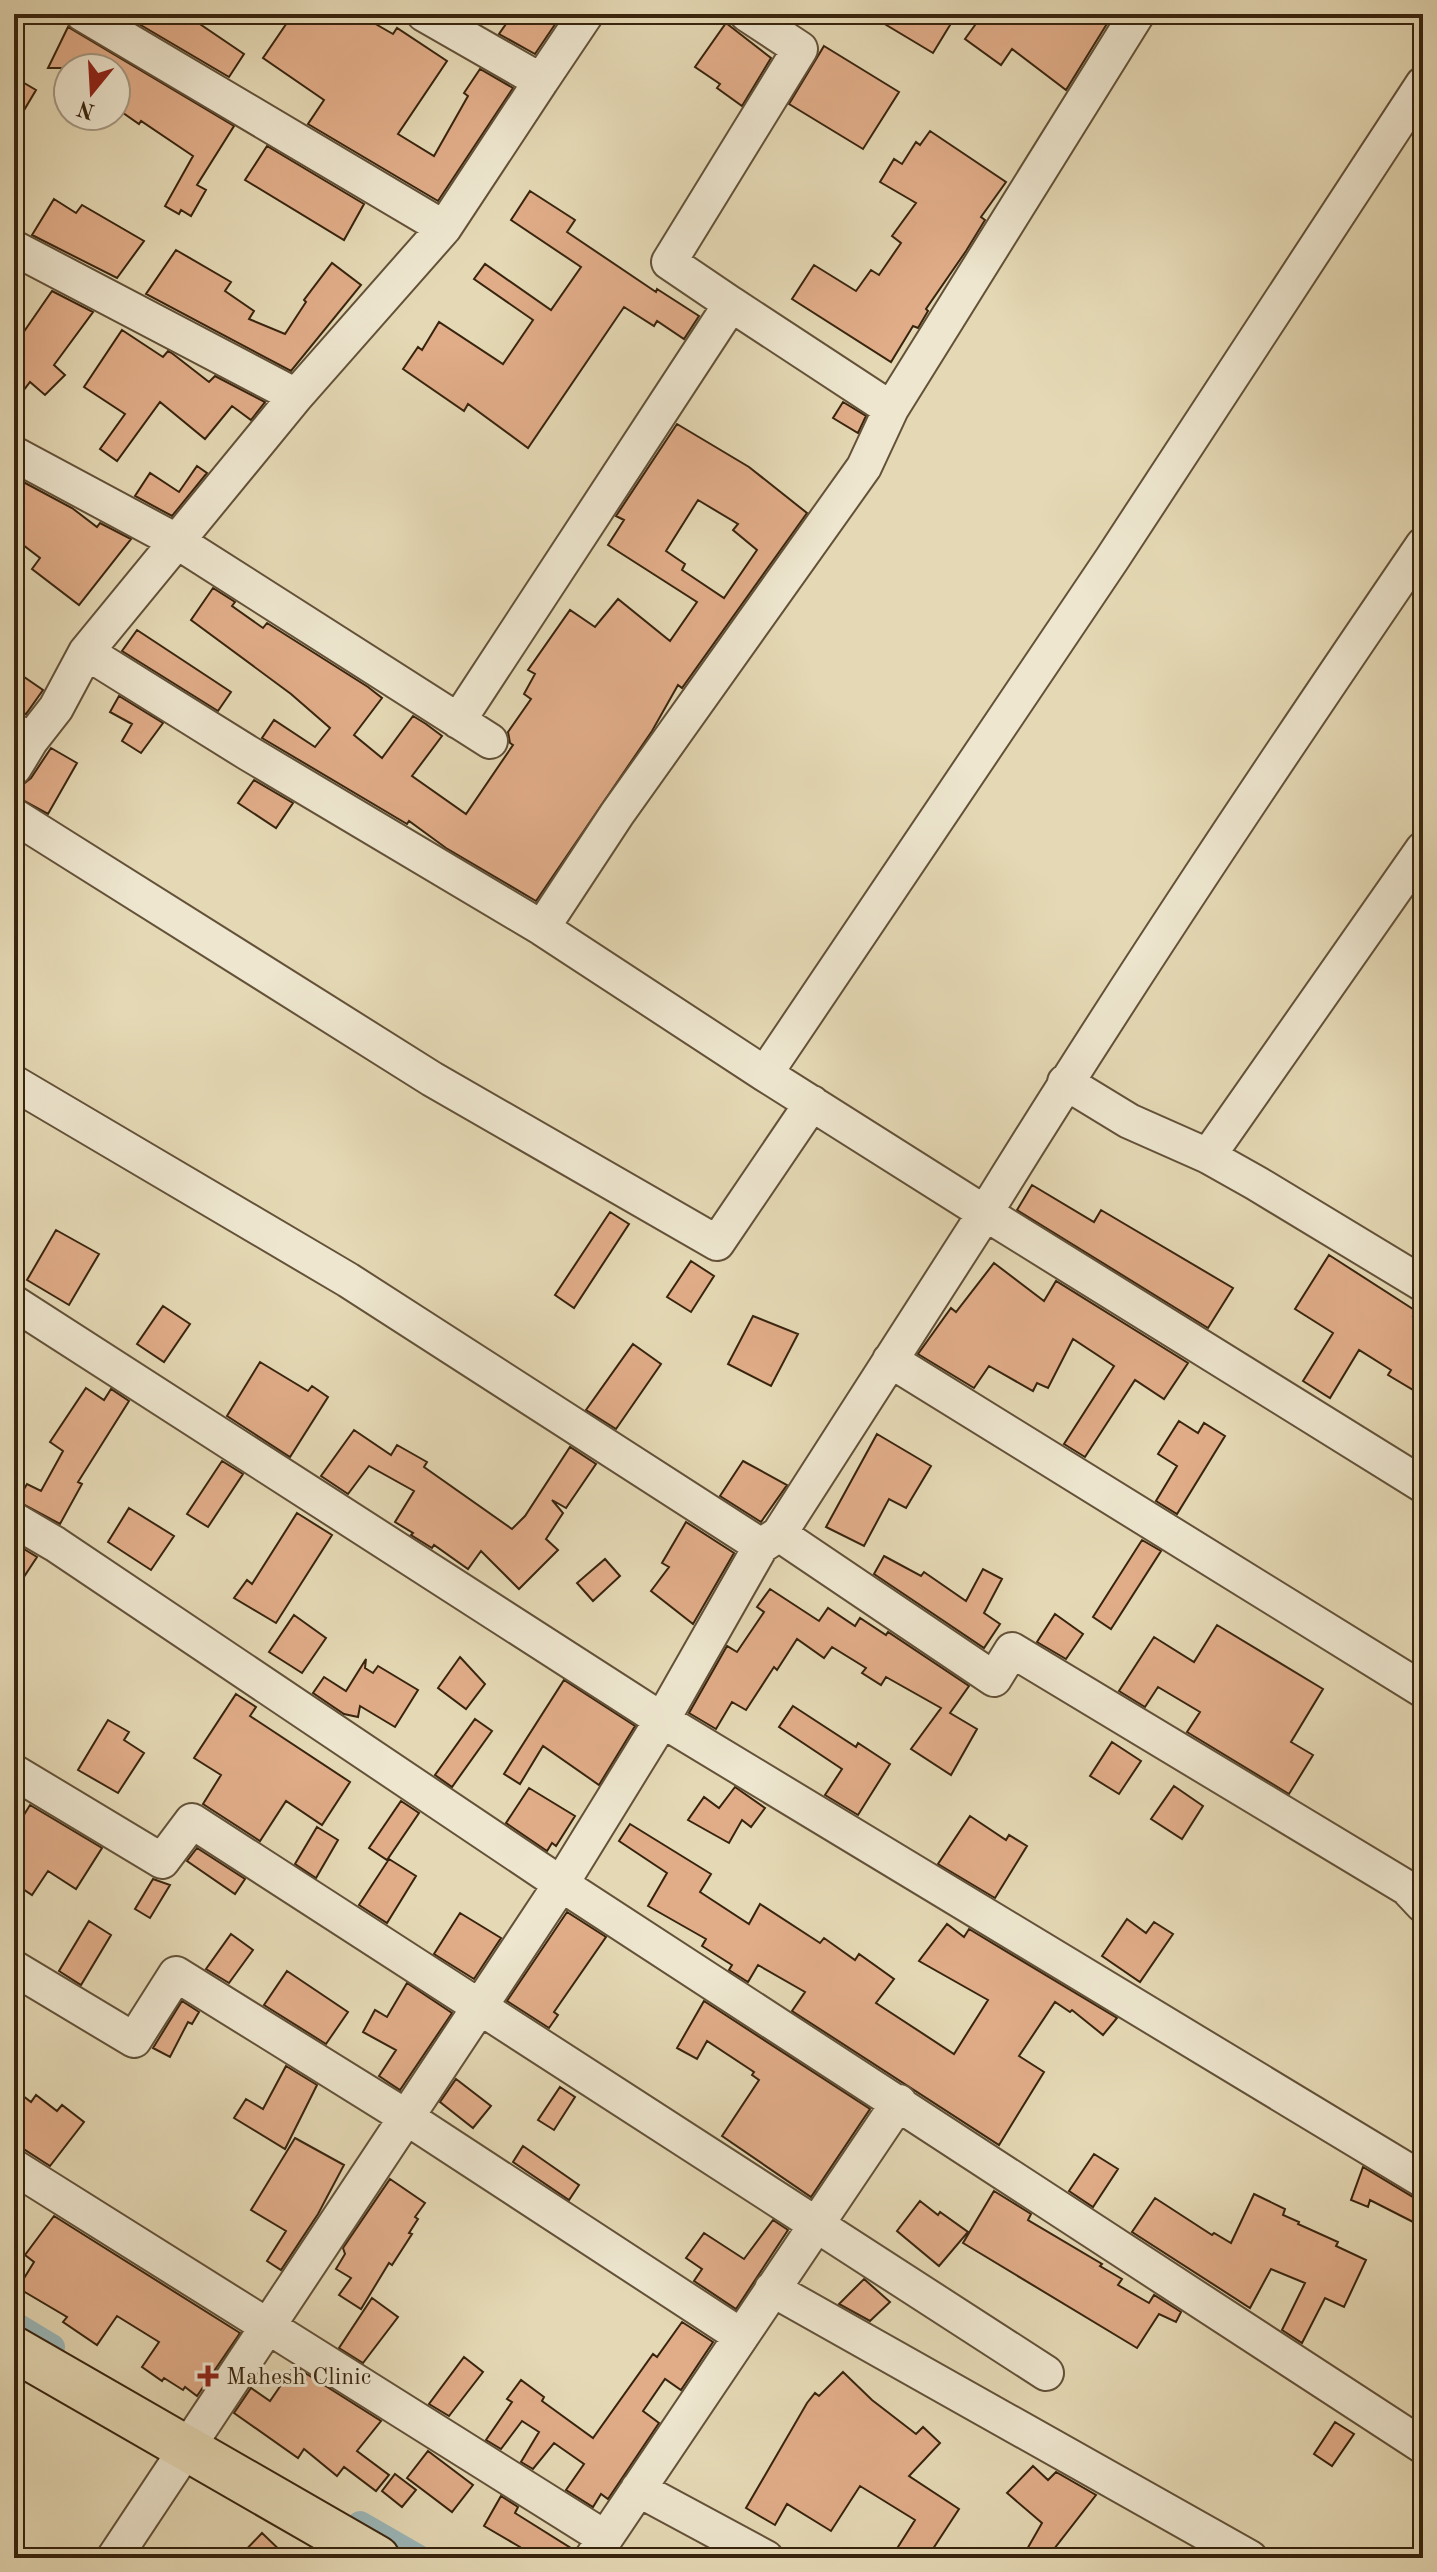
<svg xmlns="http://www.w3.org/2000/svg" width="1437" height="2572" font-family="'Old Standard TT',serif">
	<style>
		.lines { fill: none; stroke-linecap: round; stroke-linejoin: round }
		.canal { stroke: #9bb7b9; stroke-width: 26 }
		.building { fill: #e1ad89; stroke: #38240e; stroke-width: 2; fill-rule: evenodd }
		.minor-casing { stroke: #635138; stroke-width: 38 }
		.major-casing { stroke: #38240e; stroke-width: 48 }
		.minor { stroke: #eee6cf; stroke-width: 34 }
		.major { stroke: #e5d9b5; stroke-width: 44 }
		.poi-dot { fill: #8f2418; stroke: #eee6cf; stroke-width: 3 }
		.labels { text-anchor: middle; stroke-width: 6; stroke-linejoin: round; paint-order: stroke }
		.poi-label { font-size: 24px; fill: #38240e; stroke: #eee6cf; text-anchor: start }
	</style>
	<rect width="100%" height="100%" fill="#e5d9b5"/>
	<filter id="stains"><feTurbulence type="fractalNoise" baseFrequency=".0025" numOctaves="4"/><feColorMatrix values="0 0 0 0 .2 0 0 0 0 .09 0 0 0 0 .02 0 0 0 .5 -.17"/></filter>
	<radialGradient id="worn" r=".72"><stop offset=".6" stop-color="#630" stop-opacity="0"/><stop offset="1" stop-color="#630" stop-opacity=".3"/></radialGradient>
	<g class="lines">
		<path class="canal" d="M14,2324L52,2347
			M360,2524L419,2558"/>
	</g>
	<path class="building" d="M122,14H185L244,54L229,77Z
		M293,14H358L393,34L397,28L447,61L398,134L434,156L468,96L464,93L480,69L513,88L438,201L308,124L324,100L263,58Z
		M513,14H562L535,54L499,34Z
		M868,14H932L950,25L933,53Z
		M983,14H1113L1066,90L1012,49L1001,65L965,39Z
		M726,23L771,58L742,106L717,88L720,84L695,67Z
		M68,27L234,126L197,185L206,190L191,216L181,210L179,214L165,206L193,156L141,121L139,124L116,108V68H48Z
		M824,46L899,92L863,149L789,104Z
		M14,77L36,90L14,127Z
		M930,131L1006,182L981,217L985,220L966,251L926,309L928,311L918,328L913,326L891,362L792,299L814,265L856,291L871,270L879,275L901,243L892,236L916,203L880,182L894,159L902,164L916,142L920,145Z
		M267,146L364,204L344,240L245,180Z
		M530,191L575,220L567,232L656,292L657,289L699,316L684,339L657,321L654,326L624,307L528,448L468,404L464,411L403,369L418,347L422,350L439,322L503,364L533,320L474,279L485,264L551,310L581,267L511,220Z
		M54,199L76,213L82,205L144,241L117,278L32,235Z
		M176,250L231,282L225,291L254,311L249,319L285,334L306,302L304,300L332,263L361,285L291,371L146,294Z
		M52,291L93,312L54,365L65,375L45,395L30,382L14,403V346Z
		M122,330L163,357L168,351L173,354L209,382L215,376L265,402L251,420L232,406L205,439L160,402L117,461L100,449L125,414L84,387Z
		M843,402L866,416L858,433L833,418Z
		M677,424L749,467L807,513L682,688L678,685L652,731L536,901L446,848L409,821L407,824L262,738L274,720L315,747L330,728L291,694L191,620L213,588L235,602L232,606L263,628L267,623L368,687L382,698L354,735L382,758L413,716L426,724L442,736L412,776L466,814L513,745L510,743L508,732L531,699L524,694L535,674L528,670L570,610L595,627L618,599L670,641L697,602L608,545L624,520L616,516ZM698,500L738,524L733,530L757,550L724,598L682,570L685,564L666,551Z
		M197,466L207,473L172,516L135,496L150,473L179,492Z
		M14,477L72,508L97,527L100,523L131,539L79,605L32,569L40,558L14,538Z
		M137,630L231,692L218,711L122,651Z
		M14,670L43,690L26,714L14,711Z
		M119,696L163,723L141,753L122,741L132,724L110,712Z
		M51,748L77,763L48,814L15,796L21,786L31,778Z
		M254,780L293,803L276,828L238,803Z
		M1032,1185L1094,1222L1101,1210L1233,1288L1208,1328L1017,1210Z
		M610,1212L629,1224L574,1308L555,1295Z
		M56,1230L99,1254L69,1305L27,1280Z
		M1329,1255L1416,1311L1413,1316L1423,1321V1376L1415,1391L1388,1375L1391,1370L1359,1350L1330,1398L1303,1381L1333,1333L1295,1309Z
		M691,1261L714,1276L691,1312L667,1297Z
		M994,1263L1044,1301L1056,1281L1188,1363L1164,1399L1135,1380L1085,1457L1064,1444L1114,1366L1073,1339L1048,1388L1037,1383L1033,1391L989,1366L974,1388L918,1354L951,1308L956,1312Z
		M163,1306L190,1324L164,1362L137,1344Z
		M753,1316L798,1334L771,1386L728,1364Z
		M633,1344L661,1364L616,1429L586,1410Z
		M260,1362L308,1391L312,1386L328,1397L290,1457L227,1416Z
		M86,1388L104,1400L111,1389L129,1401L78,1482L82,1484L60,1524L17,1501L27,1484L41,1491L63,1451L50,1442Z
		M1179,1421L1198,1433L1204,1423L1225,1436L1177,1514L1156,1501L1177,1466L1158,1454Z
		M354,1430L391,1455L397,1445L427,1462L424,1467L512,1529L525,1516L570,1447L596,1464L566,1508L552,1500L563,1513L546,1539L558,1550L519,1589L481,1551L468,1569L434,1545L432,1548L411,1535L413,1533L395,1522L414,1491L369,1466L348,1494L321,1476Z
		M877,1434L931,1466L906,1508L889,1499L864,1546L826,1527Z
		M222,1461L243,1474L208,1527L187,1514Z
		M743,1461L787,1485L761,1522L720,1496Z
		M129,1508L174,1536L151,1570L108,1542Z
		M297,1513L332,1535L276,1623L234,1598L247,1580L252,1584Z
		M686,1522L734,1553L693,1624L651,1591L669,1567L662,1563Z
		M1142,1540L1161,1551L1111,1629L1093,1617Z
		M14,1543L37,1557L14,1592Z
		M884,1556L921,1576L924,1572L966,1601L983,1569L1002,1579L984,1613L1000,1624L984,1648L874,1574Z
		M605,1559L620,1576L593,1601L577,1583Z
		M770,1589L819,1621L828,1608L855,1626L860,1618L886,1635L888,1632L969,1686L950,1713L977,1729L951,1775L911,1749L941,1708L886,1677L881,1685L862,1673L866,1668L832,1647L824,1658L797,1639L777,1670L774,1667L746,1710L732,1702L716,1729L689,1713L727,1646L737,1652L764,1612L757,1607Z
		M1055,1614L1083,1634L1066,1659L1037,1642Z
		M294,1615L326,1638L302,1673L269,1652Z
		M1217,1625L1323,1689L1291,1742L1313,1755L1289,1794L1187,1732L1200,1712L1158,1687L1145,1707L1119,1691L1154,1637L1194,1662Z
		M460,1657L485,1684L466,1709L438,1688Z
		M366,1659L365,1668L373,1673L378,1666L418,1690L395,1727L360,1706L358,1717L344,1714L313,1693L324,1677L346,1691Z
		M564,1680L635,1726L599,1785L543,1746L520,1784L504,1774Z
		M236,1694L256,1707L250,1716L350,1782L322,1825L286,1801L260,1841L203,1804L221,1775L194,1758Z
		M793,1706L856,1747L858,1743L890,1764L858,1815L825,1795L842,1769L779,1727Z
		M475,1719L492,1731L452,1787L435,1775Z
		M108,1720L129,1732L124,1740L144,1753L118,1793L78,1770Z
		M1112,1742L1141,1761L1119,1794L1090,1776Z
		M1174,1786L1203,1806L1182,1839L1151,1819Z
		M735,1787L765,1808L751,1827L742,1820L729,1843L688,1820L704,1797L719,1808Z
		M529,1788L575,1816L556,1846L552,1843L547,1851L506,1823Z
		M401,1801L419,1813L387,1860L369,1848Z
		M30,1805L102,1848L76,1889L48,1871L32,1895L14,1883V1831Z
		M970,1816L1006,1840L1009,1835L1027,1846L995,1898L938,1864Z
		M630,1824L711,1874L700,1892L749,1924L760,1904L820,1943L824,1938L855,1960L859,1954L894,1979L876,2003L954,2054L988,2000L919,1961L947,1924L964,1937L969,1929L1117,2018L1103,2035L1072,2010L1070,2012L1055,2002L1019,2056L1044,2072L999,2145L792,2011L805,1992L758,1965L748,1982L729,1970L732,1965L702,1946L706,1939L648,1906L667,1873L619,1841Z
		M317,1827L338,1840L316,1878L295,1864Z
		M197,1848L245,1879L235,1894L187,1861Z
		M389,1859L416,1876L387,1923L359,1905Z
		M153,1879L170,1885L150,1918L135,1909Z
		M567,1912L606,1937L554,2012L558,2015L549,2028L507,2001Z
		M460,1913L501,1938L474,1979L434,1954Z
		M1127,1919L1146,1933L1154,1922L1173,1934L1140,1982L1102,1956Z
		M89,1921L111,1935L81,1985L59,1971Z
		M231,1934L253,1950L229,1983L206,1969Z
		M287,1971L348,2012L326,2044L264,2005Z
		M407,1983L452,2013L400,2090L379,2076L396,2050L363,2032L375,2010L387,2017Z
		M182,2001L199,2012L192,2024L188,2022L170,2057L153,2048Z
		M704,2001L870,2109L811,2197L722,2136L759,2080L752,2075L754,2072L707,2041L697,2059L677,2048Z
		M286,2066L317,2085L285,2149L234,2118L246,2099L263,2109Z
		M456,2079L491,2106L473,2128L440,2102Z
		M560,2087L575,2097L554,2130L538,2120Z
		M14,2089L31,2102L36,2095L57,2111L62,2105L84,2122L50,2166L25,2150L14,2147Z
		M295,2138L344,2165L318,2214L281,2270L267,2261L286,2231L251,2210Z
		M523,2146L579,2185L569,2200L513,2162Z
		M1094,2154L1118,2169L1093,2207L1069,2191Z
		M1363,2167L1413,2197L1423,2200V2227L1370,2200L1368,2207L1351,2200Z
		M390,2179L425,2203L415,2217L418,2219L409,2233L412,2234L392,2265L389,2263L361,2309L339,2295L351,2278L336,2269L345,2254L343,2248Z
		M994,2191L1031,2214L1028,2220L1102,2264L1100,2266L1122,2279L1118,2285L1149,2303L1154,2295L1181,2312L1176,2322L1159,2314L1137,2348L963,2243Z
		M1254,2194L1285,2209L1283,2215L1299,2222L1298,2224L1338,2242L1336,2246L1366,2260L1344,2307L1325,2298L1302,2343L1282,2330L1305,2283L1271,2269L1250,2308L1132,2232L1155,2198L1212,2235L1214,2233L1231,2243Z
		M920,2201L938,2215L940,2212L968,2232L939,2266L897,2231Z
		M54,2216L240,2333L197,2396L185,2387L183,2390L164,2378L162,2381L142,2367L159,2342L117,2316L97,2345L63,2322L67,2317L18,2288L34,2262L25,2255Z
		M773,2220L788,2230L736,2309L694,2281L702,2269L686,2258L704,2233L744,2259Z
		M864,2279L890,2302L870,2321L839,2304Z
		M372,2298L398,2317L363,2363L339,2348Z
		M682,2322L713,2342L681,2390L665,2379L643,2411L659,2423L608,2499L601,2494L593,2507L566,2490L584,2464L554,2443L533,2469L521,2462L539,2432L522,2421L501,2449L486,2440L512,2402L507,2399L521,2380L544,2397L542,2401L593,2438L653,2354L657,2357Z
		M464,2357L483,2372L449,2416L429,2404Z
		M294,2366L381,2421L357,2451L389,2475L376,2491L344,2467L337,2476L304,2449L298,2458L234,2413L251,2388L270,2401Z
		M843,2372L872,2400L916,2434L923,2427L940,2443L909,2476L959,2509L927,2558H891L915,2520L860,2486L831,2531L787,2504L775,2525L746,2508L807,2403L815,2393L819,2396Z
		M1335,2422L1354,2434L1332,2466L1314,2454Z
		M428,2451L473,2485L452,2512L407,2478Z
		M1033,2466L1048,2480L1056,2472L1096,2495L1047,2558H1022L1042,2523L1007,2493Z
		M395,2474L416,2490L402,2507L382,2491Z
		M501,2496L518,2507L515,2513L574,2550L572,2558H514L520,2547L484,2526Z
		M262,2533L288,2558H238Z"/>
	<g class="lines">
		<defs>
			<path id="minor" d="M83,14L444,228L541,81
				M424,14L541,81L586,14
				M1137,14L891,409L864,467L617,814L542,928L765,1074L985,1213L779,1534L994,1679L1012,1650L1407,1888L1423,1905
				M14,248L296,396L444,228
				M731,304L891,409
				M14,454L178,542L490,741
				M1423,545C1273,765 1125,986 985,1213L1423,1485
				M86,652L248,753L542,928
				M458,721L731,304L669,262L800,49L747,14
				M14,731L31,740L56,708L86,652L296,396
				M14,768L31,740
				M14,816L432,1079L717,1243L812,1103
				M765,1074L1112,559L1423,84
				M1065,1082L1129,1121L1208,1156L1256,1183L1423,1284
				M14,1083L348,1280L761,1546
				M1208,1156L1423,849
				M14,1303L662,1720L1423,2180
				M890,1360L1423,1690
				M14,1520L55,1544L561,1884L1423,2446
				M14,1772L162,1861L192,1821L1046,2373
				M14,1968L134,2040L176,1974L406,2117L741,2336
				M14,2167L605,2538
				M772,2289L1250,2558
				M638,2489L766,2558
				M114,2558L561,1884L662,1720L761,1546L779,1534
				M592,2558L899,2102"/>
			<path id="major" d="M14,2349L377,2558"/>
		</defs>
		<use href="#minor" class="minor-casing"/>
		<use href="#major" class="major-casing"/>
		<use href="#minor" class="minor"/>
		<use href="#major" class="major"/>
	</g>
	<path class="poi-dot" d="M204 2364h8v8h8v8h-8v8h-8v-8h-8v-8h8z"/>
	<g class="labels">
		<g class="poi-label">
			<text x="226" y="2384">Mahesh Clinic</text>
		</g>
	</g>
	<rect width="1437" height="2572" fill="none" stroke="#e5d9b5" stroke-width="48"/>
	<rect x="16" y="16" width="1405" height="2540" fill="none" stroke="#38240e" stroke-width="4"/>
	<rect x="24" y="24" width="1389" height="2524" fill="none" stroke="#38240e" stroke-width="2"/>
	<g transform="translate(92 92) rotate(198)"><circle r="38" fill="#eee6cf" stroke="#a59882" stroke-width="2"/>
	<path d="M0-6L14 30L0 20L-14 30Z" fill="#8f2418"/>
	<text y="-12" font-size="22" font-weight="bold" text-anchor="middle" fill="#38240e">N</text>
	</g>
	<rect width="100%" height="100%" filter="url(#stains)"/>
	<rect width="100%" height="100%" fill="url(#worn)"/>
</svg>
